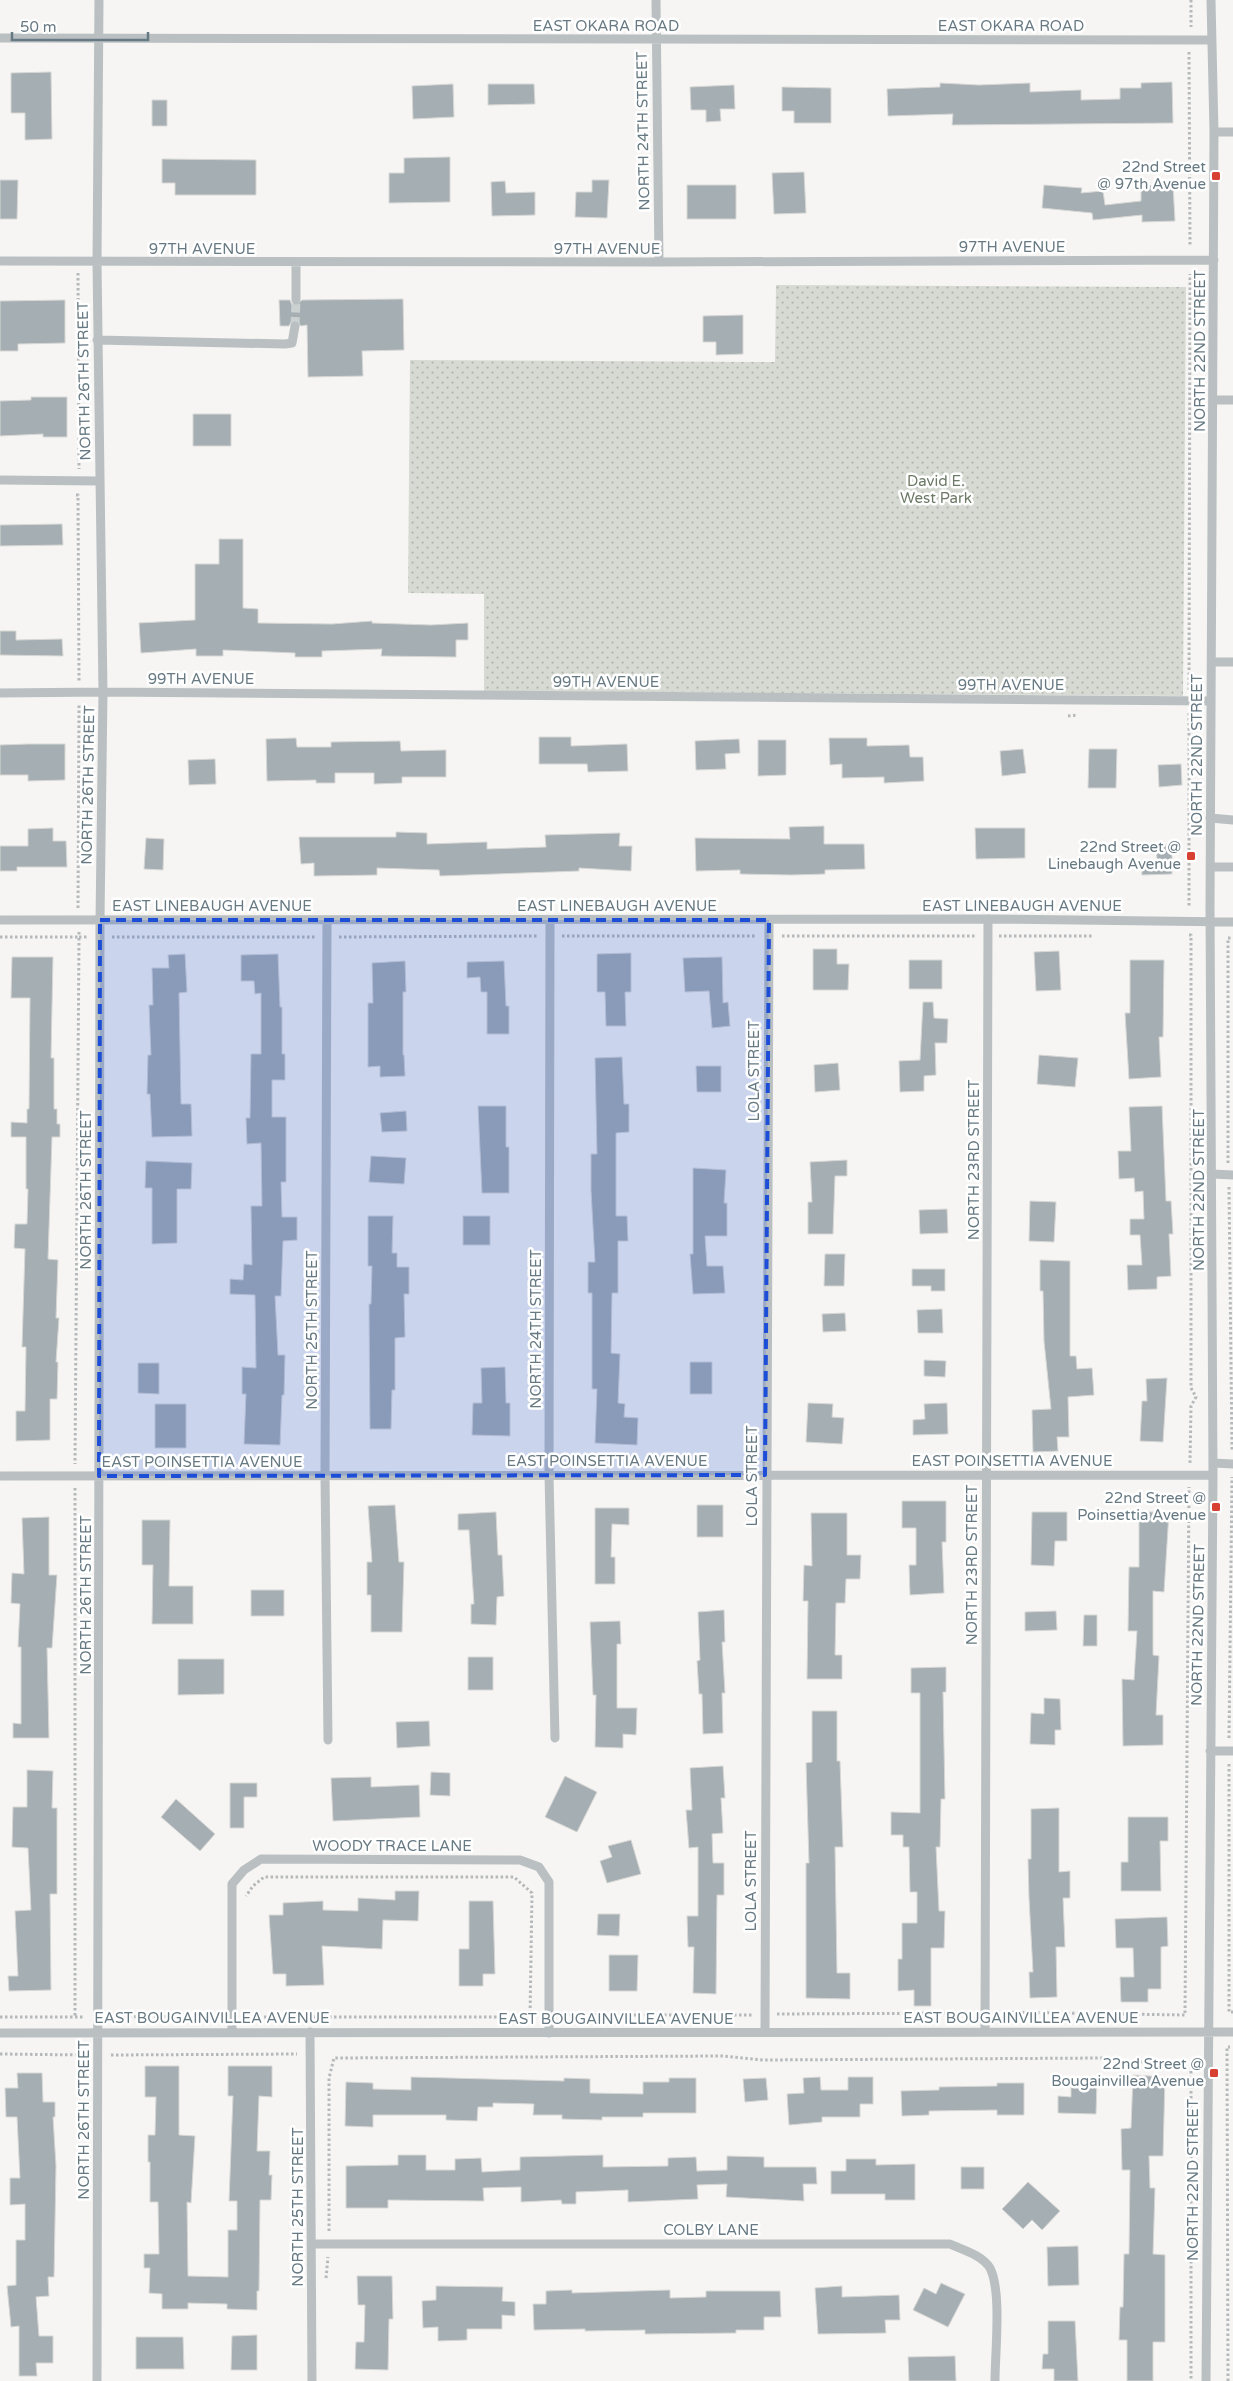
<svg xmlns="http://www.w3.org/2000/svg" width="1233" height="2381" font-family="'Varela Round',sans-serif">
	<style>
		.grass { fill: url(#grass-dots) }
		.building { fill: #a5aeb2; stroke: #d7d7d5 }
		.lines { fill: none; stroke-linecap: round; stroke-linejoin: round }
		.minor-tunnel { stroke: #cbd0d1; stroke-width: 9; stroke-dasharray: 9 4.5; stroke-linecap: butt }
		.path { stroke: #b5b9bb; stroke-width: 3; stroke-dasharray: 2.5 2.5; stroke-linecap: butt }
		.minor { stroke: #bac0c2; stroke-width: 9 }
		.marked { fill: #1d4ed8; fill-opacity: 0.2; stroke: #1d4ed8; stroke-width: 4; stroke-dasharray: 10 6; stroke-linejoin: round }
		.poi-dot { fill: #d74131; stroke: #fff; stroke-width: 2 }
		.labels { text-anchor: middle; stroke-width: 5; stroke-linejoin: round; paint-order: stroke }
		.street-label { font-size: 15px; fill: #677982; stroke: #fff }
		.poi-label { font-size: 15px; fill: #677982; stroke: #fff; text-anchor: end }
		.park-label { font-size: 15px; fill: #6c7965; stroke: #fff }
	</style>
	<defs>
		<pattern id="grass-dots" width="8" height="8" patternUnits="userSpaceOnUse" patternTransform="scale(1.25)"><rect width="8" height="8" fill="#d6dad2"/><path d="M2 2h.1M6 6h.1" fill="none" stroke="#b1b6b0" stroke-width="1.8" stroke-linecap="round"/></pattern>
	</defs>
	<rect width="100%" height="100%" fill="#f6f5f3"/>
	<path class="grass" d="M776,285L1186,287L1183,696L484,691V594L408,593L410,360L775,362Z"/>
	<path class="building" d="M51,72L52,139L25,140V113H11V73Z
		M1172,82L1173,123L952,125L953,114L888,116L887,89L940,87V83L979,85L1030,83V92L1081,90V100L1120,99V88H1141V83Z
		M453,84L454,117L413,119L412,86Z
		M488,84H534L535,104L488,105Z
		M734,85L735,109H720L721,121L706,122V110H691L690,87Z
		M782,87L831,88V123H794V111H782Z
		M152,100H167V126H152Z
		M450,157V202L389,203V173H404V158Z
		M162,159L256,160V195H175V183H162Z
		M804,172L806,213L774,214L772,173Z
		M0,180H18L17,219H0Z
		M592,180H609L607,218L575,217L576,192H592Z
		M505,181L506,193L535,192V215L492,216L491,182Z
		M687,185H736V219H687Z
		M1044,185L1082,188L1081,193L1103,191L1105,205L1141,201V186L1173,185L1175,221L1142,222V215L1093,220L1092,213L1042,208Z
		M403,299L404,350L362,351L363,376L308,377L307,325L301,326L296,320L291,322L289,326H280L279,300H290L292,305L296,306L302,300Z
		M65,300V343L18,344V351H0V301Z
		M743,315V354L716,355V342H703V316Z
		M31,397H67V437H43V434L0,436V401L31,400Z
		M193,414H231V446H193Z
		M62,524L63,545L0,546V525Z
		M219,539H243V608L258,609V623L332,624L372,621V623L431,625L468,623V640H456V657L381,656L382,649L322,651V657H295V653L223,650V656H196V649L141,653L139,623L195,620V564H219Z
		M0,631H16V640L62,639L63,656L0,655Z
		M539,737H571V746L627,744L628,771L588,772L587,764H539Z
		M296,738L297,747H331V742L400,741L401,751L446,750V777H402V783L374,784V773H335V783H316V780L267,781L266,739Z
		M829,738H867V746L909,745L910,757H923L924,781L884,783V777L842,778V764L830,765Z
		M739,739L740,753L725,754L726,769L696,770L695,741Z
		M758,740H786V775L758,776Z
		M28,744H65V780L28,781V775H0V745Z
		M1023,749L1026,773L1002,776L1000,751Z
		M1089,749H1117L1116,788H1088Z
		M215,759L216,784L189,785L188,760Z
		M1181,764L1182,785L1159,787L1158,765Z
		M824,826V844H864L865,869L825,870V874L791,875L740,874V870L696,871L695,838L790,839L789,827Z
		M53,828V841H66L67,867H17V871H0V846H28V829Z
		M975,828H1025V858L976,859Z
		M396,832L427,833V844L487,842V849L546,847L545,835L620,833L619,846H632L631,871L579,868V871L440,876L439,870L377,868V875L314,876V863L301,864L299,837H396Z
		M146,838L164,839L163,870L144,869Z
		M1156,844H1172V874L1142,875L1141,860H1157Z
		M813,949H837V964H849L848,990H813Z
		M1059,951L1061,990L1036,991L1034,952Z
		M631,953V992H625L626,1026H606L605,992H597V954Z
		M185,954L187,992L179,993L181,1104H191L192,1136L152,1137L150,1094H147L148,1055H151L149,1005H153L152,968H169L168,955Z
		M278,954L280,1007H282V1054H285V1080H272V1117H286V1182H281L282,1217H297V1240L283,1241L281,1296H275L278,1355H285L284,1395H282L280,1445L244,1444L246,1394H242V1367L256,1368L255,1295L230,1294V1279L243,1280L244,1264L252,1265L251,1206H262L261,1143L247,1144L246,1118H250L251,1054H261V993L255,994L254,981H241V955Z
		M12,957H53L51,1058H54V1109H57V1124H60V1137H52L48,1259L58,1260L56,1318H59L56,1362H58L57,1399H50V1440L16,1441V1411H25L26,1347H22L25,1249L14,1248L15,1224H27L28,1189H26V1137H11V1122L27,1123V1109H29L30,998H11Z
		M722,957L723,1003L728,1002L730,1026L712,1028L709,991L685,992L683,958Z
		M909,960H942V989H909Z
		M1130,960H1164L1163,1037H1159L1161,1077L1129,1079L1125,1013H1130Z
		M405,961L406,992H403V1055H404L405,1076L380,1077V1066L368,1067V1003H373L372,963Z
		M504,961L506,1006H509V1034H487V992H481L480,977L467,978V962Z
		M923,1002H933L934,1018L948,1019L947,1043H935L936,1075L924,1076V1091L900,1092L899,1061L920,1060Z
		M1039,1055L1078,1058L1075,1087L1037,1084Z
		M622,1057L624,1104H629V1132L616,1133V1216H627L628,1241H618V1293H612L611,1353L620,1354L618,1403L625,1404L624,1417L638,1418L637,1445L595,1443L597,1389H592V1293H588V1262H595L591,1190V1154H597L595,1058Z
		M838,1063L840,1090L815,1092L814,1065Z
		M696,1066H721V1092H697Z
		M478,1106H506V1147H509V1193H482Z
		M1162,1106L1166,1201H1171L1173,1234H1169L1171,1276L1157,1277V1289L1128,1290L1127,1265H1142L1140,1235H1130V1219H1144L1143,1191L1135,1192L1134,1178L1119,1179L1118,1151H1131L1129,1107Z
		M406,1111L407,1131L382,1132L380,1113Z
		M371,1156L406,1158L404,1184L369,1182Z
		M847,1160V1176H835L833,1234H808V1202H812L810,1162Z
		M146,1161L192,1163L191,1189H177V1243L152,1244V1188H145Z
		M693,1168L726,1170L724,1203H727V1236H705L707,1266H723L725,1293L693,1294L690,1254H693Z
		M1030,1201L1056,1202L1054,1242L1029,1241Z
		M947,1209L948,1233L920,1234L919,1210Z
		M368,1216H393L392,1253H397V1267H409V1294H404L405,1337L395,1338V1390H392L391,1429H370L369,1304H371L372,1266H368Z
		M463,1216H490V1245H463Z
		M825,1254H845L844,1286H824Z
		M1040,1260L1070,1261V1356H1076L1077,1369L1092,1368L1094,1395L1068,1397L1069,1437H1057L1058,1451L1033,1452L1032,1410L1051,1409L1044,1341L1043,1291H1040Z
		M912,1269H945V1291H931V1286H912Z
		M942,1309L943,1333H918L917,1310Z
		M845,1313L846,1331L823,1332L822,1314Z
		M924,1360L946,1361L945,1377L924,1376Z
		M690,1362H712V1394H690Z
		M138,1363H159V1394L138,1393Z
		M505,1367L506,1403H510V1436L472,1435L473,1403H482L481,1368Z
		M1167,1378L1163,1442L1140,1441L1142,1401H1147L1146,1379Z
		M808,1403L833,1404L832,1417L844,1418L842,1444L806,1442Z
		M947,1403L948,1434L913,1435V1420L925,1419L924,1404Z
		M155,1404H186V1448H155Z
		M902,1501H946V1542H942L944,1593L910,1595L909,1565H916V1528H902Z
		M395,1505L399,1562H404L402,1632H371V1595H367V1562H372L368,1506Z
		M697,1505H723V1537H697Z
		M595,1508H629V1525L612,1524L611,1557H615V1584H595Z
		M496,1512L498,1555H502L504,1596L497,1597L496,1625L471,1624V1604H474L469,1530H458V1514Z
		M1032,1512H1067V1541H1055L1054,1566L1031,1565Z
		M1139,1512H1169L1164,1592L1153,1591V1655L1159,1656L1156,1715H1163V1745L1123,1746L1122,1679L1134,1680L1137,1631H1128L1129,1567H1139Z
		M811,1513H847V1555H861L860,1579H846L845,1603H836L835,1655H842V1679H807L808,1601H803L804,1565L812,1566Z
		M49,1517V1575H57L52,1648H47L49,1738H13V1723L21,1724V1647H18L20,1604L11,1603L12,1573L24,1574L22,1518Z
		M142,1520H170L169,1586H193V1624H152L153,1565H142Z
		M251,1590H284V1616H251Z
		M724,1610L725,1642H722L725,1693H722L723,1733L703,1734L702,1694H699L697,1661L700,1660L698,1612Z
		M1056,1611L1057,1630L1025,1631V1612Z
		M1084,1615H1097V1646H1083Z
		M620,1621L621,1644H617V1708H637L636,1735L623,1734V1748L595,1747L596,1695H593L590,1622Z
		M468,1657H493V1690H468Z
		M178,1659H224V1694L178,1695Z
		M946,1667V1692H943L945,1799H941L940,1847H936L939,1911H945L944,1948H931V2006H914V1990L898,1991V1959H902V1923H917V1892H910L909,1847H903V1835H891V1812L920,1813V1693H911V1668Z
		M1044,1698L1060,1699L1061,1730H1055V1745L1030,1744L1031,1713L1044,1714Z
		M812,1711H837V1761H840L843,1847H835L837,1973H850V1999L806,1998V1863H809L806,1763L812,1762Z
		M429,1721L430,1746L397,1748L396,1722Z
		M723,1766L725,1798H721L723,1833L712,1834L713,1863H724V1895H717L716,1994L693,1993L694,1947H688L687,1916H698V1847L689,1848L686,1810H692L690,1768Z
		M27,1770L53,1771L52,1808H57V1894H50L51,1990L9,1991L8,1976H18L15,1911L31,1910L28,1848L12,1847L13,1807H27Z
		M431,1772L450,1773V1796L430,1795Z
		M565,1776L597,1792L577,1832L545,1817Z
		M371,1777V1787L419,1785L420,1817L333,1821L331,1778Z
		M230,1783H257V1797H244V1828H230Z
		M176,1799L215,1834L200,1851L161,1817Z
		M1059,1808V1872L1070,1871V1898H1063L1065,1947H1056L1057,1997L1030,1998L1029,1972H1033L1029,1898L1028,1859H1031V1809Z
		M1128,1817H1168V1841H1160L1161,1891H1121V1862H1128Z
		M631,1840L641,1874L607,1883L600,1861L612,1857L608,1846Z
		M395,1891H419L418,1921L383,1920L382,1949L322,1946L324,1985L286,1986V1974H273L269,1915H283V1903L323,1901V1910L358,1911V1898L395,1900Z
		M469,1901H493L495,1974H483V1986H459V1949H469Z
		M598,1914H620L619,1936L597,1935Z
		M1167,1917L1168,1946L1161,1947V1989H1148V2002H1121L1120,1977H1134L1133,1948H1116L1115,1919Z
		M609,1955H638L637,1991H609Z
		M145,2066H179V2135L195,2136L191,2203L187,2202L188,2276L228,2277V2230H237V2201H229L233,2096H228V2066H272V2097L259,2096L257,2151H270L269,2175H272L271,2200H260L259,2291H257V2310L227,2309V2304L188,2303V2309H162V2294L149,2293L150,2268H144V2254H159L158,2202H150V2162H148V2135H155L156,2097H145Z
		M17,2073H42L43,2102H55V2117H53L56,2166L54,2277H48L49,2296L36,2297L39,2336H53V2363H36L37,2376H19V2326L11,2327L7,2286L16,2285V2240H25V2204L10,2205V2178H20L17,2117H6L5,2088H18Z
		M1133,2075L1165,2077L1163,2156H1149L1150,2188H1155L1153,2254L1165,2255V2342H1153V2381H1127V2340H1119L1120,2307H1123L1124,2254H1129L1130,2170H1122L1121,2129L1131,2128Z
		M411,2077L564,2081V2078L590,2079V2093L643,2094V2082H669V2078H696V2113H643V2117H602V2120L562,2119V2115H533L534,2104L493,2103V2107H478L477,2121L446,2120V2115H373V2127L345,2126L346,2082L373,2083V2089L411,2090Z
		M820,2077L821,2090H848V2077H873V2104H860V2117H822V2122L789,2125L787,2094L804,2093L803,2078Z
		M766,2078L768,2100L745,2102L743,2079Z
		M1071,2080H1097L1096,2114L1058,2113V2096L1071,2097Z
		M997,2083H1024V2115H997V2110L929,2111V2115L902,2116L901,2091L939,2090V2087L997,2086Z
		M398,2155H426V2170H455V2159L481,2158L482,2172L520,2170V2157L603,2155V2167L668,2166V2158L696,2157L697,2171L727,2170V2156L764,2157V2167H816L817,2184H803L804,2201L726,2197L727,2184L697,2185L698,2199L628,2202V2190L576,2192V2204H562L561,2200L521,2202V2187L483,2188L484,2201L388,2200V2208H346V2166L398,2165Z
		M846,2159H876V2165L915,2164V2200H885V2194H831V2171H846Z
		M961,2167H984V2189H961Z
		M1028,2182L1060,2211L1042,2230L1032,2220L1023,2229L1002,2209Z
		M1078,2246L1079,2285L1048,2286L1047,2247Z
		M357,2276H392L393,2319H389L388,2370L355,2369L356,2342H364L365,2305H358Z
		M941,2283L965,2294L948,2327L913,2310L924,2288L936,2294Z
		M436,2286L503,2287L502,2301L515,2302V2316L502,2315V2329H467V2340L438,2341V2327L423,2328L422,2301L436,2300Z
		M842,2286V2297L899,2295L900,2320H885L886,2333L818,2334L815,2288Z
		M572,2290V2293L670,2290V2298L706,2297V2291H780L781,2317H764V2330H736V2333L645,2334V2330L585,2331V2329L534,2330L533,2304H546V2291Z
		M1048,2321H1075L1078,2381H1054V2369H1042L1043,2354H1048Z
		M257,2335V2370H231L232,2336Z
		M136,2337H183L184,2369H136Z
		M955,2356L956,2381H909L908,2357Z"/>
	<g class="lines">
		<path class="minor-tunnel" d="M295,326L296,300"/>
		<path class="path" d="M1191,0V27
			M1189,52L1190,247
			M78,273L79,469
			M76,495H78L79,681
			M1189,690L1190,274
			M1189,713V908
			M1068,716L1078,715
			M78,908L79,705
			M79,932V937H88
			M1189,935H1191V1388L1196,1397L1191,1406L1190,1463
			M562,936H756
			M782,936H976
			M999,936H1093
			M0,937H79L75,1464
			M112,937H316
			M339,937L538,936
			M1228,1163V938H1233
			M1229,1187L1232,1451
			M75,1488V2017
			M1229,1738L1232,1477
			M1229,1764V2012H1233
			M997,2012L1185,2015L1189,1487
			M777,2014L973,2013
			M569,2015H753
			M0,2017H85
			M109,2017L220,2016
			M244,2017H530L532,1893L514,1877H264L253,1886L246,1896
			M0,2054L84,2055
			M111,2055L297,2054
			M329,2231V2078L334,2058L722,2056L763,2060L1103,2058L1131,2062H1191V2381
			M326,2278L328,2257
			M1228,2381L1227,2047H1230"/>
		<path class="minor" d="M656,0L659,262
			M0,38L1212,40
			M1214,132H1233
			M0,261L659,262L1214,260
			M296,300V262
			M97,340L285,344L292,343L295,326
			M1214,400H1233
			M0,480L99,481
			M1212,662H1233
			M0,693L103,692L1211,701
			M1210,818L1233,820
			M1210,867H1233
			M0,920L988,919L1233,922
			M327,920L325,1475L328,1740
			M550,920L549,1475L555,1738
			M1212,1174L1233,1175
			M1213,1463L1233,1464
			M0,1476L1213,1475
			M1210,1751H1233
			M232,2032V1884L244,1870L261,1859L520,1860L539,1867L549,1882V2033
			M310,2032L312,2381
			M765,2032L769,920
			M985,2032L988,919
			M0,2033L1233,2032
			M312,2244H950C963,2250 982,2255 990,2268C1002,2291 995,2353 995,2381
			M97,2381L100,920L103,692L97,263L99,0
			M1206,2381L1213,1475L1210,907L1214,132L1211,0"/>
	</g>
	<path class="marked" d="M100,920H769L765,1475L99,1476Z"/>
	<g class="poi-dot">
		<rect x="1211" y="171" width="10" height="10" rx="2.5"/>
		<rect x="1186" y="851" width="10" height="10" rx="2.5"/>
		<rect x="1211" y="1502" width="10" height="10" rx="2.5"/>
		<rect x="1209" y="2068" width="10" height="10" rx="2.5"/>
	</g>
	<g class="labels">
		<g class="street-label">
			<text x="606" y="31">EAST OKARA ROAD</text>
			<text x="1011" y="31">EAST OKARA ROAD</text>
			<text transform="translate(643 131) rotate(-91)" y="5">NORTH 24TH STREET</text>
			<text x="1012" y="252">97TH AVENUE</text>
			<text x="202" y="254">97TH AVENUE</text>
			<text x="607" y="254">97TH AVENUE</text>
			<text transform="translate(1200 351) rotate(-90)" y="5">NORTH 22ND STREET</text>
			<text transform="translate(84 381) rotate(-91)" y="5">NORTH 26TH STREET</text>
			<text x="201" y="684">99TH AVENUE</text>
			<text x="606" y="687">99TH AVENUE</text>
			<text x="1011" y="690">99TH AVENUE</text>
			<text transform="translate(1197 755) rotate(-90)" y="5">NORTH 22ND STREET</text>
			<text transform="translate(88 785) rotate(-89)" y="5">NORTH 26TH STREET</text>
			<text x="212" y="911">EAST LINEBAUGH AVENUE</text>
			<text x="617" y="911">EAST LINEBAUGH AVENUE</text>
			<text x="1022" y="911">EAST LINEBAUGH AVENUE</text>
			<text transform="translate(754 1071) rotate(-90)" y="5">LOLA STREET</text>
			<text transform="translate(974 1160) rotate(-90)" y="5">NORTH 23RD STREET</text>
			<text transform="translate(86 1190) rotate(-90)" y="5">NORTH 26TH STREET</text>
			<text transform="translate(1199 1190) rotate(-90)" y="5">NORTH 22ND STREET</text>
			<text transform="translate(536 1329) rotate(-90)" y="5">NORTH 24TH STREET</text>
			<text transform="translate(312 1330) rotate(-90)" y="5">NORTH 25TH STREET</text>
			<text x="607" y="1466">EAST POINSETTIA AVENUE</text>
			<text x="1012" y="1466">EAST POINSETTIA AVENUE</text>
			<text x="202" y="1467">EAST POINSETTIA AVENUE</text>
			<text transform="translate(752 1476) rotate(-90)" y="5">LOLA STREET</text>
			<text transform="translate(972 1565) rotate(-90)" y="5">NORTH 23RD STREET</text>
			<text transform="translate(86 1595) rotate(-90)" y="5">NORTH 26TH STREET</text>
			<text transform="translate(1198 1625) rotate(-89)" y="5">NORTH 22ND STREET</text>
			<text x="392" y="1851">WOODY TRACE LANE</text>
			<text transform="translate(751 1881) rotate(-90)" y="5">LOLA STREET</text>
			<text x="212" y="2023">EAST BOUGAINVILLEA AVENUE</text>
			<text x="1021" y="2023">EAST BOUGAINVILLEA AVENUE</text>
			<text x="616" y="2024">EAST BOUGAINVILLEA AVENUE</text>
			<text transform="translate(84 2120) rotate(-90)" y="5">NORTH 26TH STREET</text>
			<text transform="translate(1193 2180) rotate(-90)" y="5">NORTH 22ND STREET</text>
			<text transform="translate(298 2207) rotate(-90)" y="5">NORTH 25TH STREET</text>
			<text x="711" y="2235">COLBY LANE</text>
		</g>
		<g class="poi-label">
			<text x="1206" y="172">22nd Street<tspan x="1206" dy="17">@ 97th Avenue</tspan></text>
			<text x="1181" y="852">22nd Street @<tspan x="1181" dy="17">Linebaugh Avenue</tspan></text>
			<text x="1206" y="1503">22nd Street @<tspan x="1206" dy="17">Poinsettia Avenue</tspan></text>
			<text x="1204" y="2069">22nd Street @<tspan x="1204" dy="17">Bougainvillea Avenue</tspan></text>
		</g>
		<g class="park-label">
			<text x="936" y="486">David E.<tspan x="936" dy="17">West Park</tspan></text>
		</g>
	</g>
	<path d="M12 32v8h136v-8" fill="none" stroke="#677982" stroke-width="2.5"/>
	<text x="20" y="32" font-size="15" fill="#677982" stroke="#ffffff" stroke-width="4" paint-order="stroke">50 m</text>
</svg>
